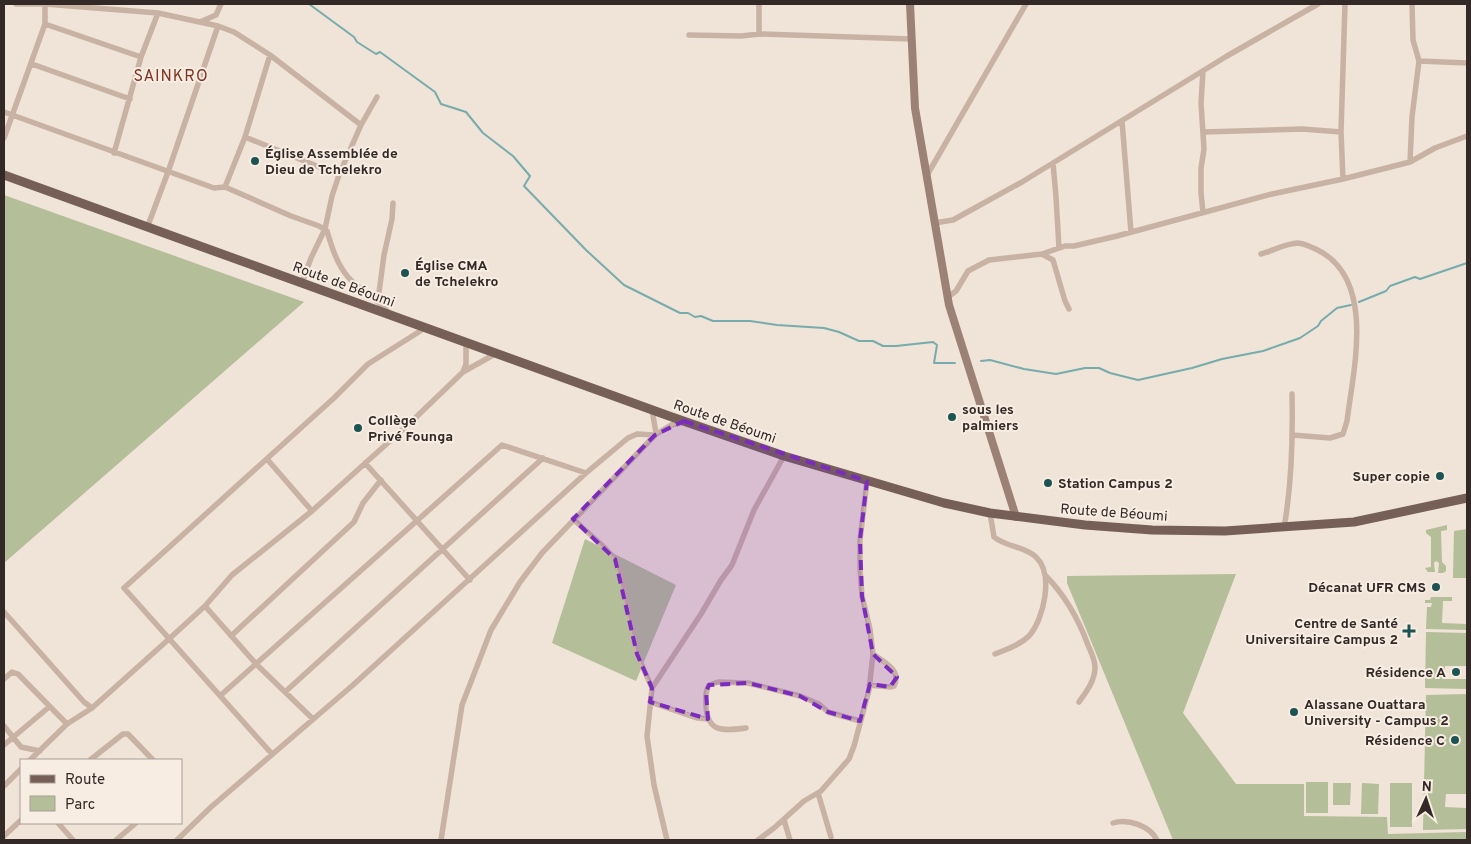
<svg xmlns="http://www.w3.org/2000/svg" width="1471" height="844" font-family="Overpass,sans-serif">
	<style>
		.green { fill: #b4be98 }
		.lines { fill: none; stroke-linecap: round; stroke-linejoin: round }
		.stream { stroke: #77acac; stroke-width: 2 }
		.street { stroke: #c8b2a4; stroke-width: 5.5 }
		.secondary { stroke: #9b8176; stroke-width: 8 }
		.primary { stroke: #755f57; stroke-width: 9 }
		.marked { fill: #7b2cbf; fill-opacity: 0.2; stroke: #7b2cbf; stroke-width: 4; stroke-dasharray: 10 6; stroke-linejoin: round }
		.poi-dot { fill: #1c5353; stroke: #f8ede3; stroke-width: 2 }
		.labels { text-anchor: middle; stroke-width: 4; stroke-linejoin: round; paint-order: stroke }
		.poi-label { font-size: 14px; font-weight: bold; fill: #332926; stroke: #f8ede3; text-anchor: start }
		.street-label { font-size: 14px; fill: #332926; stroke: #f8ede3 }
		.quarter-label { font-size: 16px; letter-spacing: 1px; fill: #803220; stroke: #f8ede3 }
	</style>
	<rect width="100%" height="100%" fill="#f0e3d7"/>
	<path class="green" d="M4,195L304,302L4,563Z
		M1447,525V530L1441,531L1442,562L1446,566V571L1443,573H1438L1439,563L1436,561L1434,563L1435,572H1428L1425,568L1431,567V537L1426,533V530Z
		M1467,529V578H1453L1454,531Z
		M585,539L676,585L636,681L552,643Z
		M1236,574L1183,713L1236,784H1304V816L1387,817L1388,834L1467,832V840H1173L1067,583V576Z
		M1431,597H1452V601H1443L1442,623L1467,624V630L1426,629L1427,607H1431L1432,603H1425V600H1430Z
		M1426,632L1467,633V666H1445V679H1467V689L1425,688Z
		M1467,694V794H1446L1445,807L1467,808V829L1423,830L1426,695Z
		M1306,782H1328V813H1306Z
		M1333,783H1351L1350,805H1333Z
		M1362,783L1379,784L1378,814H1361Z
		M1390,783H1412V827H1390Z"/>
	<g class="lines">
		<path class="stream" d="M309,4L354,37L357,42L376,54L380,52L435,92L441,104L466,112L483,133L513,156L530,176L524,186L586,250L624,285L680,313H688L695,317L701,316L713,321H750L777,325L824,328L839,332L859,341H873L883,346H896L933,342L937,345L934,363H955
			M1359,302L1386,291L1390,286L1415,277L1420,279L1467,263
			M981,361L990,360L1024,369L1056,374L1085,368H1099L1110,373L1138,380L1192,368L1222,359L1263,351L1283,344L1300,338L1318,326L1321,321L1337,308L1351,305"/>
		<path class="street" d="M16,4H45L158,13L218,26L234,32L270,55L361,125
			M200,22L216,15L221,4
			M45,24L141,57
			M759,34V4
			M689,35L741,36L759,34L911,39
			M1419,61L1467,63
			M32,64L130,99
			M4,112L214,188L225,187L291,216L319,226L327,231C332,248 337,264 348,277C360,291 377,298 389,313
			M1122,121L1131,232
			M1203,132L1302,129L1341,132
			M245,137L339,175
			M4,138L45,24V4
			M114,153L141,57L158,13
			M1410,162L1412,117L1419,61L1413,40L1412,4
			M1053,163L1056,197L1059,248
			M926,177L1026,4
			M1343,179L1341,132L1345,4
			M225,187L245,137L270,55
			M1203,212L1201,193V168L1204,149L1201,103L1203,71
			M934,223L953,220L1022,182L1227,56L1318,4
			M147,228L168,172L218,26
			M1042,254L1065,246H1074L1117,236L1272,194L1343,179L1410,162L1435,148L1467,136
			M1261,254C1272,251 1287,243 1298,243C1306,244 1316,249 1323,253C1375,285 1353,372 1347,421L1343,434L1330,438L1292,435
			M302,283L311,258L325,229L332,196L339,175L361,125L377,97
			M948,297L956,291L968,271L989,260L1042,254L1053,260L1065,301L1069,309
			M378,300L384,255L392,219L393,203
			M463,372L466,364V344
			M652,410L656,433
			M267,459L312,511
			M365,463L470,580
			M990,513L994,537C1006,547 1024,546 1036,557C1054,574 1044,619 1029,636C1020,645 1007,649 995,654
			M573,519L605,548L615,559L621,575L637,654L652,688
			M1284,528C1292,483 1293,439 1292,394
			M1045,575C1065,595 1078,618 1088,645C1091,652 1095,660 1095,667C1095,681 1086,692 1079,702
			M205,606L256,664L313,719
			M4,612L84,702L92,708
			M231,636L354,522L363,503L381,480
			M4,679L12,672L18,674L67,724
			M869,685L890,687L894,686C902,670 884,662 873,654
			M285,692L543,458
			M221,695L502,445L586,473
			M650,702L697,718L708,719
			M4,726L21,747L40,751
			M746,728C723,731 707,733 706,705C706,697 705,692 709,685L718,682L748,683L800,696L819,704L828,712L860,721
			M4,745L49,707
			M272,754L124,588L334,398L368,364L425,328
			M30,760L67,724L92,708L169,639L205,606L232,575L312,511L411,422L463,372L495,354
			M90,760L123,734H128L153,760
			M4,786L21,769
			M818,793L831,837
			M784,820L790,840
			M58,823L73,840
			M1113,823C1128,818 1150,826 1157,840
			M4,836L21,820
			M116,840L136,823
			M177,840L211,807L353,685L586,473L628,438L637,434L655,435
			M441,840L462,705L491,630L520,582L542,553L655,435L671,425L684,422
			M667,840L654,785L647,736L652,688L701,614L721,580L732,565L754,510L784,456
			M758,840L774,828L804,801L821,791L849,759L854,746L869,690L873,654L870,629L862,596L860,569V540L867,481"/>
		<path class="secondary" d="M910,4L915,108L949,305L1016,517"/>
		<path class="primary" d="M4,175L669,416L784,456L944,503L990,513L1085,525L1152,530L1225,531L1354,522L1467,498"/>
	</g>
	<path class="marked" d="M684,421L867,481L860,540L862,596L873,654L897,677L890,687L870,684L860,721L828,712L800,696L748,683L709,685L706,692L708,719L650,702L652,688L637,654L615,559L573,519L655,435Z"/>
	<g class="poi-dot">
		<circle cx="255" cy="161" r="5"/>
		<circle cx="405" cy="273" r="5"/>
		<circle cx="952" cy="417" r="5"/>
		<circle cx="358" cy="428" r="5"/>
		<circle cx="1440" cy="476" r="5"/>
		<circle cx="1048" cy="483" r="5"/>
		<circle cx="1436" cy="587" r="5"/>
		<path d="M1406.5 623.5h5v5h5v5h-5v5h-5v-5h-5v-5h5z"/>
		<circle cx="1456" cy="672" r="5"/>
		<circle cx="1294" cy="712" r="5"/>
		<circle cx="1455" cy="740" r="5"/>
	</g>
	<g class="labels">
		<g class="poi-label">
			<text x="265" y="158">Église Assemblée de<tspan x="265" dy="16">Dieu de Tchelekro</tspan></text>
			<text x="415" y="270">Église CMA<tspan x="415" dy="16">de Tchelekro</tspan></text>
			<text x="962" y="414">sous les<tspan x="962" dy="16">palmiers</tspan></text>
			<text x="368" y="425">Collège<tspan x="368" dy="16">Privé Founga</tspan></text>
			<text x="1430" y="481" text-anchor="end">Super copie</text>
			<text x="1058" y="488">Station Campus 2</text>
			<text x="1426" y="592" text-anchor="end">Décanat UFR CMS</text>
			<text x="1398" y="628" text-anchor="end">Centre de Santé<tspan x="1398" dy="16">Universitaire Campus 2</tspan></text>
			<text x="1446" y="677" text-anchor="end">Résidence A</text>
			<text x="1304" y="709">Alassane Ouattara<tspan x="1304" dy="16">University - Campus 2</tspan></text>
			<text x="1445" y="745" text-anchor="end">Résidence C</text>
		</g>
		<g class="street-label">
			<text transform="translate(344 284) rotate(20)" y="5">Route de Béoumi</text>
			<text transform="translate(725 421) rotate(19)" y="5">Route de Béoumi</text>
			<text transform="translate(1114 512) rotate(4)" y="5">Route de Béoumi</text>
		</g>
		<g class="quarter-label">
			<text x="171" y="81">SAINKRO</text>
		</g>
	</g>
	<rect width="1471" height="844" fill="none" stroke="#332926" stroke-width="10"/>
	<rect x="20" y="759" width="162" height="65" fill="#f8ede3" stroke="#a99f97"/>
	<rect x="30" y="775" width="25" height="8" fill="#755f57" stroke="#a99f97"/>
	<text x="65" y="784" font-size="15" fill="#332926">Route</text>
	<rect x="30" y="796" width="25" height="15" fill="#b4be98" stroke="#a99f97"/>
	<text x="65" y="809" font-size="15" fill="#332926">Parc</text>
	<g transform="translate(1426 799) rotate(3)" stroke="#f8ede3" stroke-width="4" paint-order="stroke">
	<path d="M0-4L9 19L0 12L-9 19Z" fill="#332926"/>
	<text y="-8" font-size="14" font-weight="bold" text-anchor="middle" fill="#332926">N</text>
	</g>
</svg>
